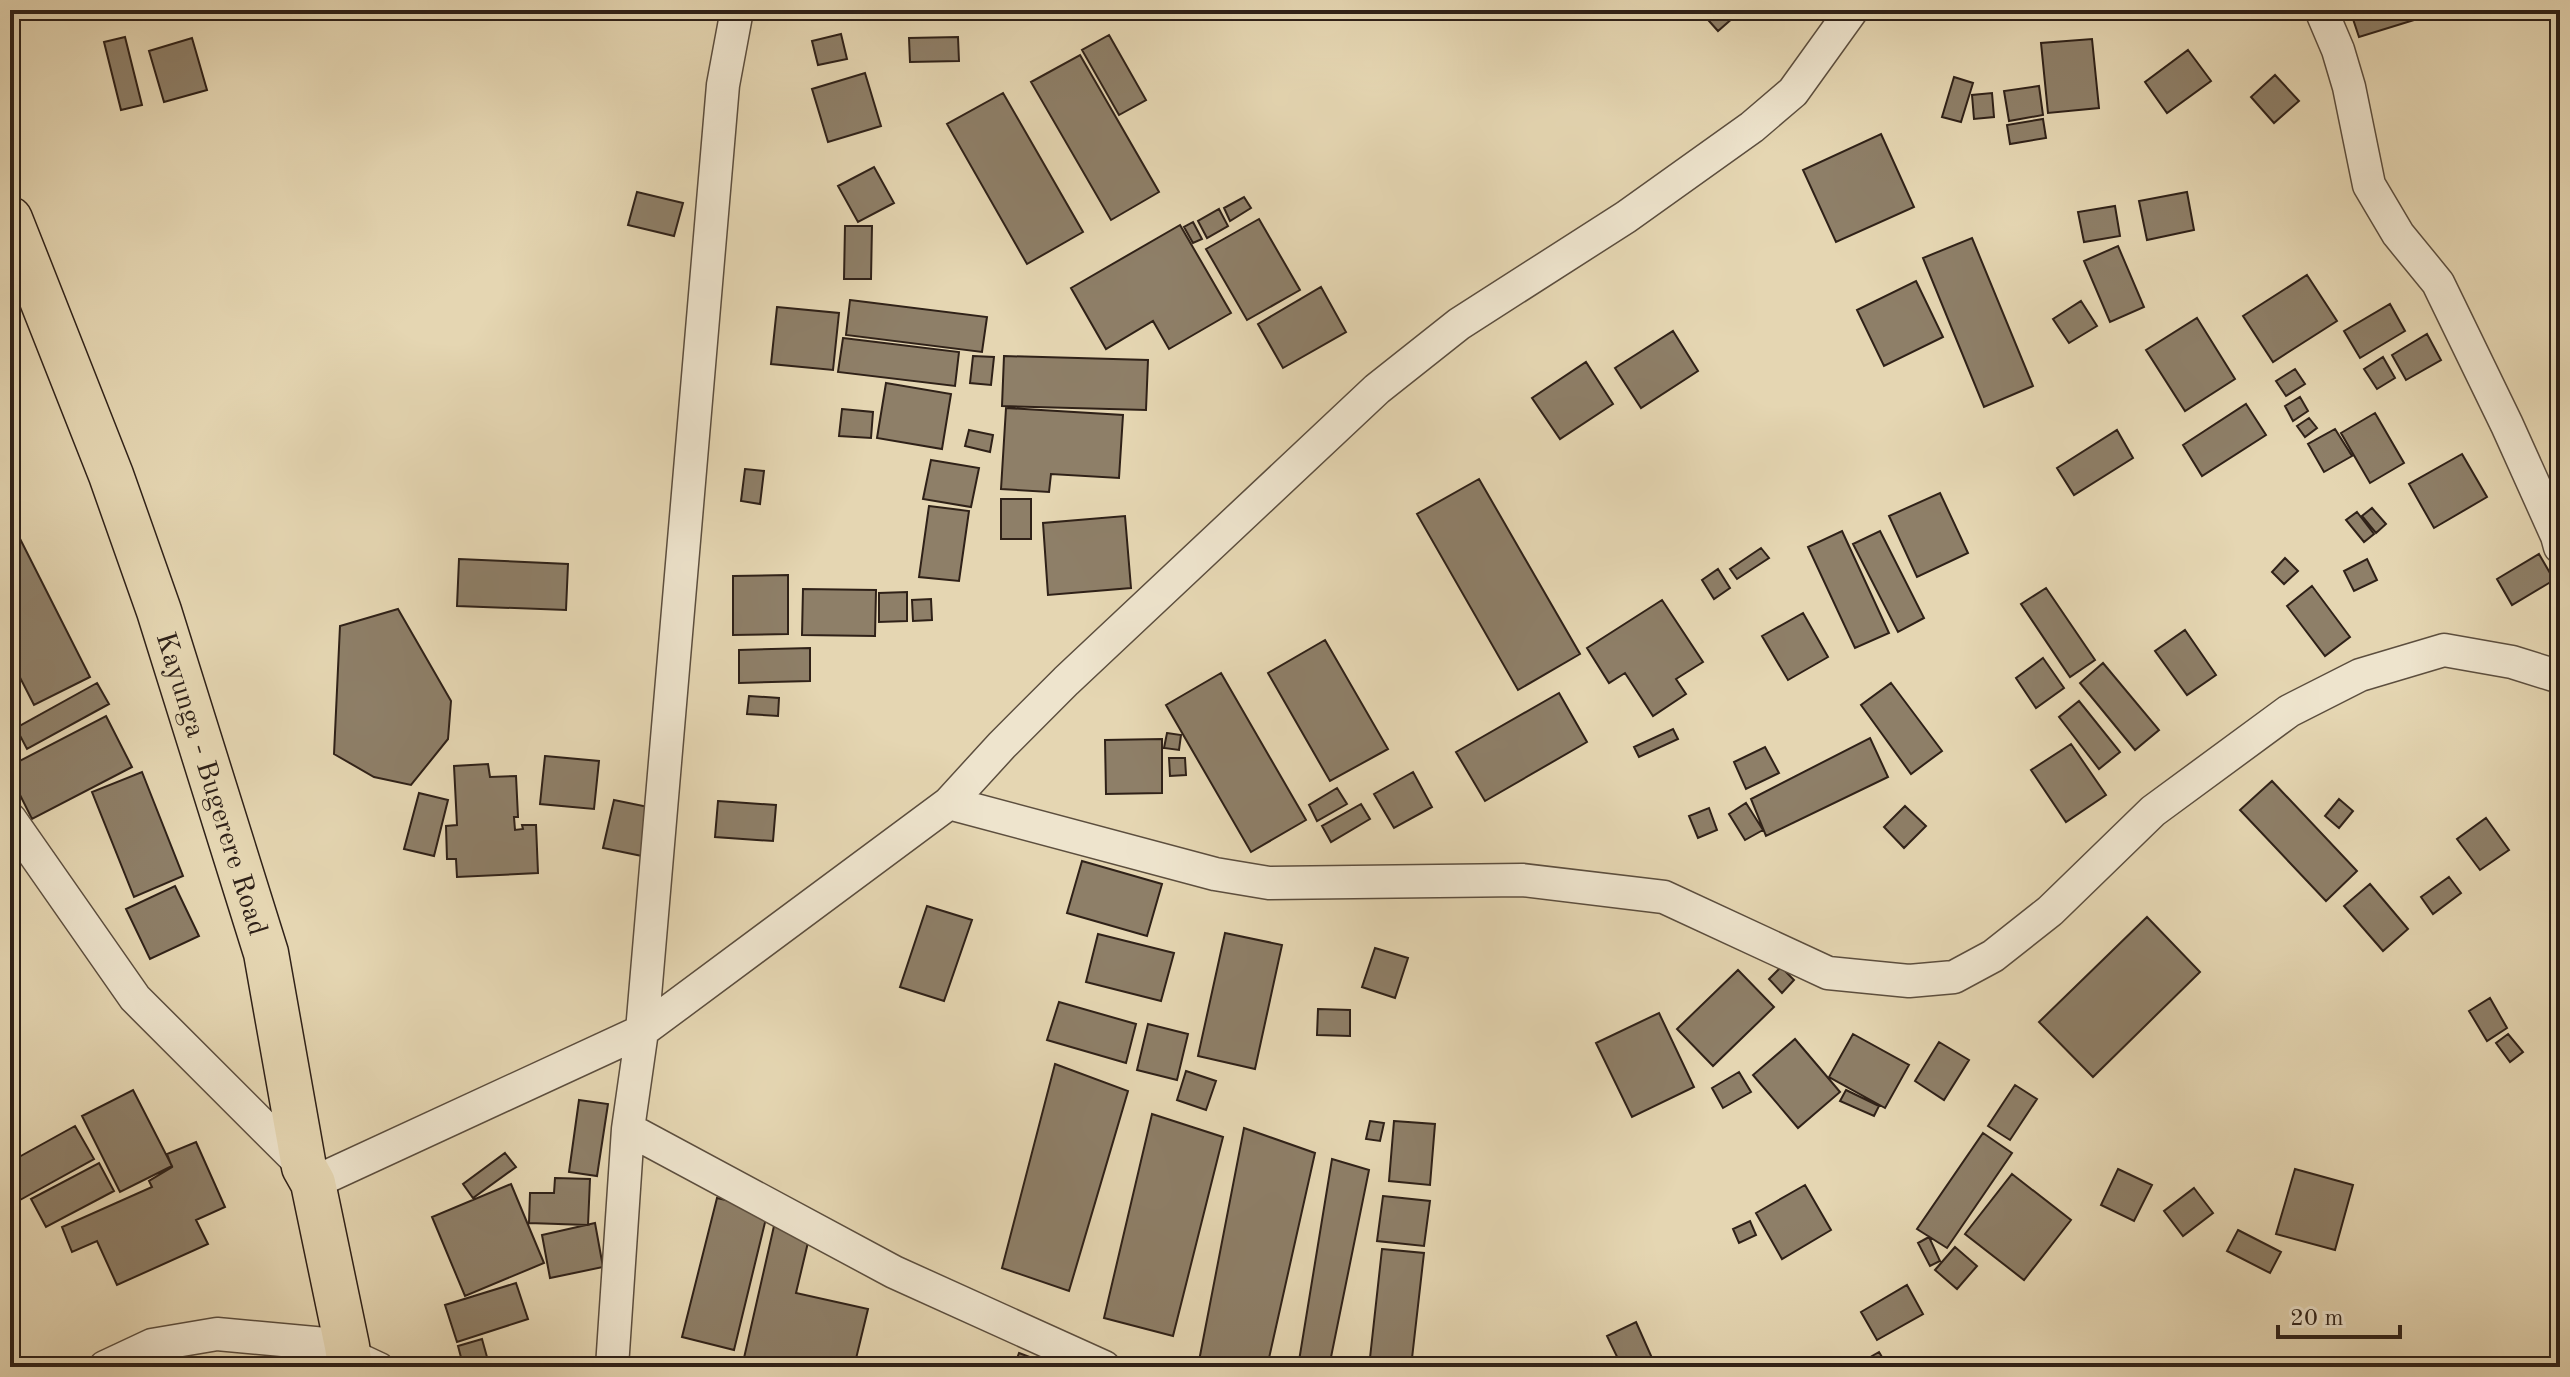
<svg xmlns="http://www.w3.org/2000/svg" width="2570" height="1377" font-family="'Old Standard TT',serif">
	<style>
		.building { fill: #8e7f68; stroke: #2f2118; stroke-width: 2 }
		.lines { fill: none; stroke-linecap: round; stroke-linejoin: round }
		.service-casing { stroke: #5c4e3e; stroke-width: 19 }
		.minor-casing { stroke: #5c4e3e; stroke-width: 35 }
		.primary-casing { stroke: #2f2118; stroke-width: 47 }
		.service { stroke: #eee4cd; stroke-width: 16 }
		.minor { stroke: #eee4cd; stroke-width: 32 }
		.primary { stroke: #e5d6b2; stroke-width: 44 }
		.labels { text-anchor: middle; stroke-width: 6; stroke-linejoin: round; paint-order: stroke }
		.street-label { font-size: 28px; fill: #2f2118; stroke: #eee4cd }
	</style>
	<rect width="100%" height="100%" fill="#e5d6b2"/>
	<filter id="stains"><feTurbulence type="fractalNoise" baseFrequency=".0025" numOctaves="4"/><feColorMatrix values="0 0 0 0 .2 0 0 0 0 .09 0 0 0 0 .02 0 0 0 .5 -.17"/></filter>
	<radialGradient id="worn" r=".72"><stop offset=".6" stop-color="#630" stop-opacity="0"/><stop offset="1" stop-color="#630" stop-opacity=".3"/></radialGradient>
	<path class="building" d="M1703,10H1742L1718,31L1701,12Z
		M2350,10H2426L2427,16L2359,37Z
		M841,34L847,59L818,65L812,41Z
		M1109,35L1146,100L1119,115L1082,50Z
		M125,37L142,105L121,110L104,42Z
		M958,37L959,61L910,62L909,38Z
		M192,38L207,90L164,102L149,51Z
		M2092,39L2099,108L2048,113L2041,43Z
		M2188,50L2211,81L2167,113L2145,82Z
		M1080,55L1159,192L1111,220L1031,82Z
		M865,73L881,126L828,142L812,89Z
		M2275,75L2299,101L2274,123L2251,97Z
		M1954,77L1973,83L1961,122L1942,117Z
		M2039,86L2043,115L2009,121L2004,91Z
		M1003,93L1083,232L1027,264L947,124Z
		M1992,93L1994,117L1974,119L1972,95Z
		M2043,119L2046,138L2010,144L2007,125Z
		M1881,134L1914,207L1836,242L1803,170Z
		M874,167L894,203L858,222L838,186Z
		M637,192L683,203L674,236L628,225Z
		M2187,192L2194,230L2147,240L2139,201Z
		M1244,197L1251,208L1230,221L1224,208Z
		M2115,206L2120,236L2084,242L2078,212Z
		M1219,209L1228,226L1207,238L1198,221Z
		M1259,219L1300,290L1247,320L1206,249Z
		M1193,222L1202,239L1193,243L1184,227Z
		M1180,225L1231,313L1169,349L1153,321L1106,349L1071,288Z
		M845,226H872L871,279H844Z
		M1972,238L2033,386L1984,407L1923,258Z
		M2118,246L2144,307L2110,322L2084,261Z
		M2307,275L2337,321L2273,362L2243,316Z
		M1916,281L1943,337L1884,366L1857,310Z
		M1321,287L1346,332L1283,368L1258,324Z
		M850,300L987,317L982,352L846,335Z
		M2081,301L2097,326L2069,343L2053,319Z
		M2390,304L2405,331L2360,358L2344,331Z
		M777,307L839,313L833,370L771,364Z
		M2197,318L2235,379L2185,411L2146,350Z
		M1673,331L1698,371L1641,408L1615,368Z
		M2427,334L2441,360L2406,380L2392,355Z
		M843,338L959,352L955,386L838,372Z
		M973,356L994,357L991,385L970,383Z
		M1004,356L1148,360L1146,410L1002,406Z
		M2383,357L2395,378L2377,389L2364,369Z
		M1586,362L1613,404L1560,439L1532,398Z
		M2295,369L2305,384L2286,396L2276,381Z
		M886,383L951,394L942,449L877,438Z
		M2300,397L2308,411L2293,421L2285,406Z
		M2246,404L2266,435L2202,476L2183,445Z
		M1006,408L1123,415L1119,478L1051,474L1049,492L1001,489Z
		M842,409L873,412L871,438L839,436Z
		M2375,413L2404,463L2370,483L2341,433Z
		M2309,418L2317,428L2305,437L2297,426Z
		M2335,429L2352,456L2324,472L2308,444Z
		M969,430L993,435L990,452L965,446Z
		M2117,430L2133,458L2074,495L2057,468Z
		M2462,454L2487,497L2434,528L2409,484Z
		M931,460L979,468L971,507L923,499Z
		M745,469L764,471L760,504L741,501Z
		M1479,479L1580,654L1518,690L1417,514Z
		M1940,493L1968,553L1917,577L1889,516Z
		M1001,499H1031V539H1001Z
		M929,506L969,511L959,581L919,577Z
		M2372,508L2386,524L2376,533L2362,516Z
		M2357,512L2374,534L2364,542L2346,520Z
		M1125,516L1131,588L1048,595L1043,523Z
		M10,519L90,677L34,705L10,658Z
		M1842,531L1889,633L1855,648L1808,547Z
		M1880,531L1924,618L1898,632L1853,544Z
		M1761,548L1769,558L1737,579L1730,569Z
		M2539,554L2554,580L2512,605L2497,579Z
		M2285,558L2298,571L2284,584L2272,572Z
		M459,559L568,564L566,610L457,606Z
		M2367,559L2377,580L2354,591L2344,571Z
		M1718,569L1730,588L1714,599L1702,580Z
		M788,575V634L733,635V576Z
		M2312,586L2350,637L2325,656L2287,606Z
		M2046,588L2095,660L2070,677L2021,604Z
		M803,589L876,590L875,636L802,635Z
		M907,592V621L879,622V593Z
		M931,599L932,620L913,621L912,600Z
		M1662,600L1703,662L1676,679L1686,694L1653,716L1625,673L1609,683L1587,648Z
		M398,609L451,701L448,739L411,785L374,777L334,754L340,626Z
		M1803,613L1828,657L1788,680L1762,636Z
		M2185,630L2216,675L2187,695L2155,651Z
		M1325,640L1388,749L1330,781L1268,673Z
		M810,648V681L739,683V650Z
		M2043,658L2064,688L2036,708L2016,678Z
		M2103,663L2159,730L2135,750L2080,683Z
		M1221,673L1306,820L1251,852L1166,705Z
		M97,683L109,704L27,749L16,728Z
		M1891,683L1942,751L1911,774L1861,705Z
		M1559,693L1587,742L1485,801L1456,752Z
		M749,696L779,698L778,716L747,714Z
		M2079,701L2120,752L2099,769L2059,717Z
		M106,716L132,767L32,819L10,775V766Z
		M1673,729L1678,739L1639,757L1634,747Z
		M1167,733L1181,735L1179,750L1164,748Z
		M1870,738L1888,777L1766,836L1751,799Z
		M1162,739V793L1106,794L1105,740Z
		M2071,744L2106,795L2066,822L2031,770Z
		M1765,747L1779,773L1746,789L1734,762Z
		M545,756L599,761L594,809L540,804Z
		M1169,758H1185L1186,775L1170,776Z
		M488,764L490,777L516,776L518,817H514L515,830L523,829L522,825H536L538,873L457,877L456,859H447L446,826L457,825L454,766Z
		M142,772L183,876L134,897L92,792Z
		M1413,772L1432,807L1394,828L1374,794Z
		M2272,781L2357,871L2326,901L2240,810Z
		M1337,788L1347,804L1317,821L1309,805Z
		M419,793L448,800L434,856L404,849Z
		M2339,799L2353,811L2339,828L2325,816Z
		M614,800L653,808L642,856L603,848Z
		M718,801L776,805L773,841L715,837Z
		M1746,803L1763,830L1745,840L1729,814Z
		M1361,804L1370,819L1331,842L1322,826Z
		M1905,806L1926,826L1904,848L1884,827Z
		M1709,808L1717,830L1698,838L1689,816Z
		M2486,818L2509,850L2480,870L2457,839Z
		M1082,861L1162,884L1147,936L1067,913Z
		M2449,877L2461,893L2433,914L2421,897Z
		M2370,884L2408,929L2383,951L2344,906Z
		M175,886L199,936L150,959L126,909Z
		M927,906L972,920L944,1001L900,987Z
		M2147,917L2200,972L2093,1077L2039,1022Z
		M1225,933L1282,945L1255,1069L1198,1056Z
		M1098,934L1174,953L1161,1001L1086,982Z
		M1375,948L1408,958L1395,998L1362,987Z
		M1781,967L1794,980L1782,993L1769,979Z
		M1738,970L1774,1007L1713,1066L1677,1029Z
		M2490,998L2507,1028L2487,1041L2469,1011Z
		M1059,1002L1136,1024L1126,1063L1047,1040Z
		M1318,1009L1350,1010V1036L1317,1035Z
		M1659,1013L1694,1087L1632,1117L1596,1043Z
		M1148,1024L1188,1034L1177,1080L1137,1070Z
		M1853,1034L1909,1065L1885,1108L1829,1077Z
		M2508,1034L2523,1052L2510,1062L2496,1043Z
		M1795,1039L1840,1092L1798,1128L1753,1075Z
		M1939,1042L1969,1060L1944,1100L1915,1081Z
		M1055,1064L1128,1091L1069,1291L1002,1268Z
		M1186,1071L1216,1081L1206,1110L1177,1100Z
		M1739,1072L1751,1092L1723,1108L1712,1088Z
		M2015,1085L2037,1099L2010,1140L1988,1126Z
		M133,1090L172,1166L120,1192L82,1116Z
		M1846,1090L1879,1106L1874,1116L1840,1101Z
		M579,1100L608,1104L597,1176L569,1172Z
		M1152,1114L1223,1137L1173,1336L1104,1318Z
		M1370,1121L1384,1123L1380,1141L1366,1139Z
		M1394,1121L1435,1124L1430,1185L1389,1181Z
		M75,1126L94,1159L20,1200L10,1182V1162Z
		M1244,1128L1315,1153L1267,1367H1213L1199,1361Z
		M1983,1133L2012,1153L1947,1248L1917,1229Z
		M196,1142L225,1207L196,1220L208,1244L117,1285L97,1241L72,1252L62,1227L152,1187L149,1181L172,1167L167,1154Z
		M505,1153L516,1167L473,1198L463,1184Z
		M1332,1159L1369,1170L1329,1367H1298Z
		M99,1163L114,1191L46,1227L31,1199Z
		M2118,1169L2152,1185L2134,1221L2101,1205Z
		M2295,1169L2353,1185L2335,1250L2276,1234Z
		M2012,1174L2071,1220L2024,1280L1965,1234Z
		M555,1178L590,1179L588,1225L529,1223L530,1193H554Z
		M511,1184L544,1263L465,1296L432,1217Z
		M1805,1185L1831,1230L1782,1259L1756,1213Z
		M2194,1188L2213,1213L2183,1236L2164,1211Z
		M1383,1196L1430,1201L1424,1246L1377,1241Z
		M717,1198L768,1210L734,1350L682,1337Z
		M1750,1221L1756,1235L1739,1243L1733,1229Z
		M595,1223L603,1267L550,1278L542,1235Z
		M774,1226L810,1234L796,1293L868,1309L854,1367H785L744,1358Z
		M2238,1230L2281,1252L2270,1273L2227,1251Z
		M1929,1237L1940,1261L1930,1266L1918,1243Z
		M1955,1247L1977,1266L1957,1289L1935,1270Z
		M1382,1249L1424,1253L1411,1367H1369Z
		M516,1283L528,1319L457,1342L445,1305Z
		M1907,1285L1923,1314L1877,1340L1861,1312Z
		M1636,1322L1656,1367H1622L1607,1336Z
		M482,1339L487,1357L463,1365L458,1346Z
		M1879,1352L1888,1367H1853Z
		M1019,1353L1051,1365L1050,1367H1014Z"/>
	<g class="lines">
		<defs>
			<path id="service" d="M353,1348L383,1362L386,1367"/>
			<path id="minor" d="M2321,10L2338,50L2349,87L2369,185L2398,234L2438,283L2507,425L2557,536L2560,547
				M949,803L1002,745L1066,681L1377,389L1459,324L1626,217L1752,127L1793,92L1852,10
				M10,819L135,998L304,1167
				M628,1129L894,1272L1104,1367
				M313,1183L642,1031L949,803L1215,874L1269,883L1522,880L1664,897L1828,973L1909,981L1954,977L1993,956L2050,911L2153,811L2289,711L2360,675L2444,650L2512,662L2560,677
				M105,1367L152,1345L217,1334L347,1346
				M612,1367L628,1129L642,1031L723,85L737,10"/>
			<g id="primary">
				<path id="s1" d="M10,219L111,475L159,611L266,953L304,1167L313,1183L347,1346L350,1367"/>
			</g>
		</defs>
		<use href="#service" class="service-casing"/>
		<use href="#minor" class="minor-casing"/>
		<use href="#primary" class="primary-casing"/>
		<use href="#service" class="service"/>
		<use href="#minor" class="minor"/>
		<use href="#primary" class="primary"/>
	</g>
	<g class="labels">
		<g class="street-label">
			<text dy="10" stroke="none"><textPath href="#s1" startOffset="600">Kayunga - Bugerere Road</textPath></text>
		</g>
	</g>
	<rect width="2570" height="1377" fill="none" stroke="#e5d6b2" stroke-width="40"/>
	<rect x="12" y="12" width="2546" height="1353" fill="none" stroke="#2f2118" stroke-width="4"/>
	<rect x="20" y="20" width="2530" height="1337" fill="none" stroke="#2f2118" stroke-width="2"/>
	<path d="M2278 1325v12h122v-12" fill="none" stroke="#2f2118" stroke-width="4"/>
	<text x="2290" y="1325" font-size="24" fill="#2f2118" stroke="#eee4cd" stroke-width="6" paint-order="stroke">20 m</text>
	<rect width="100%" height="100%" filter="url(#stains)"/>
	<rect width="100%" height="100%" fill="url(#worn)"/>
</svg>
